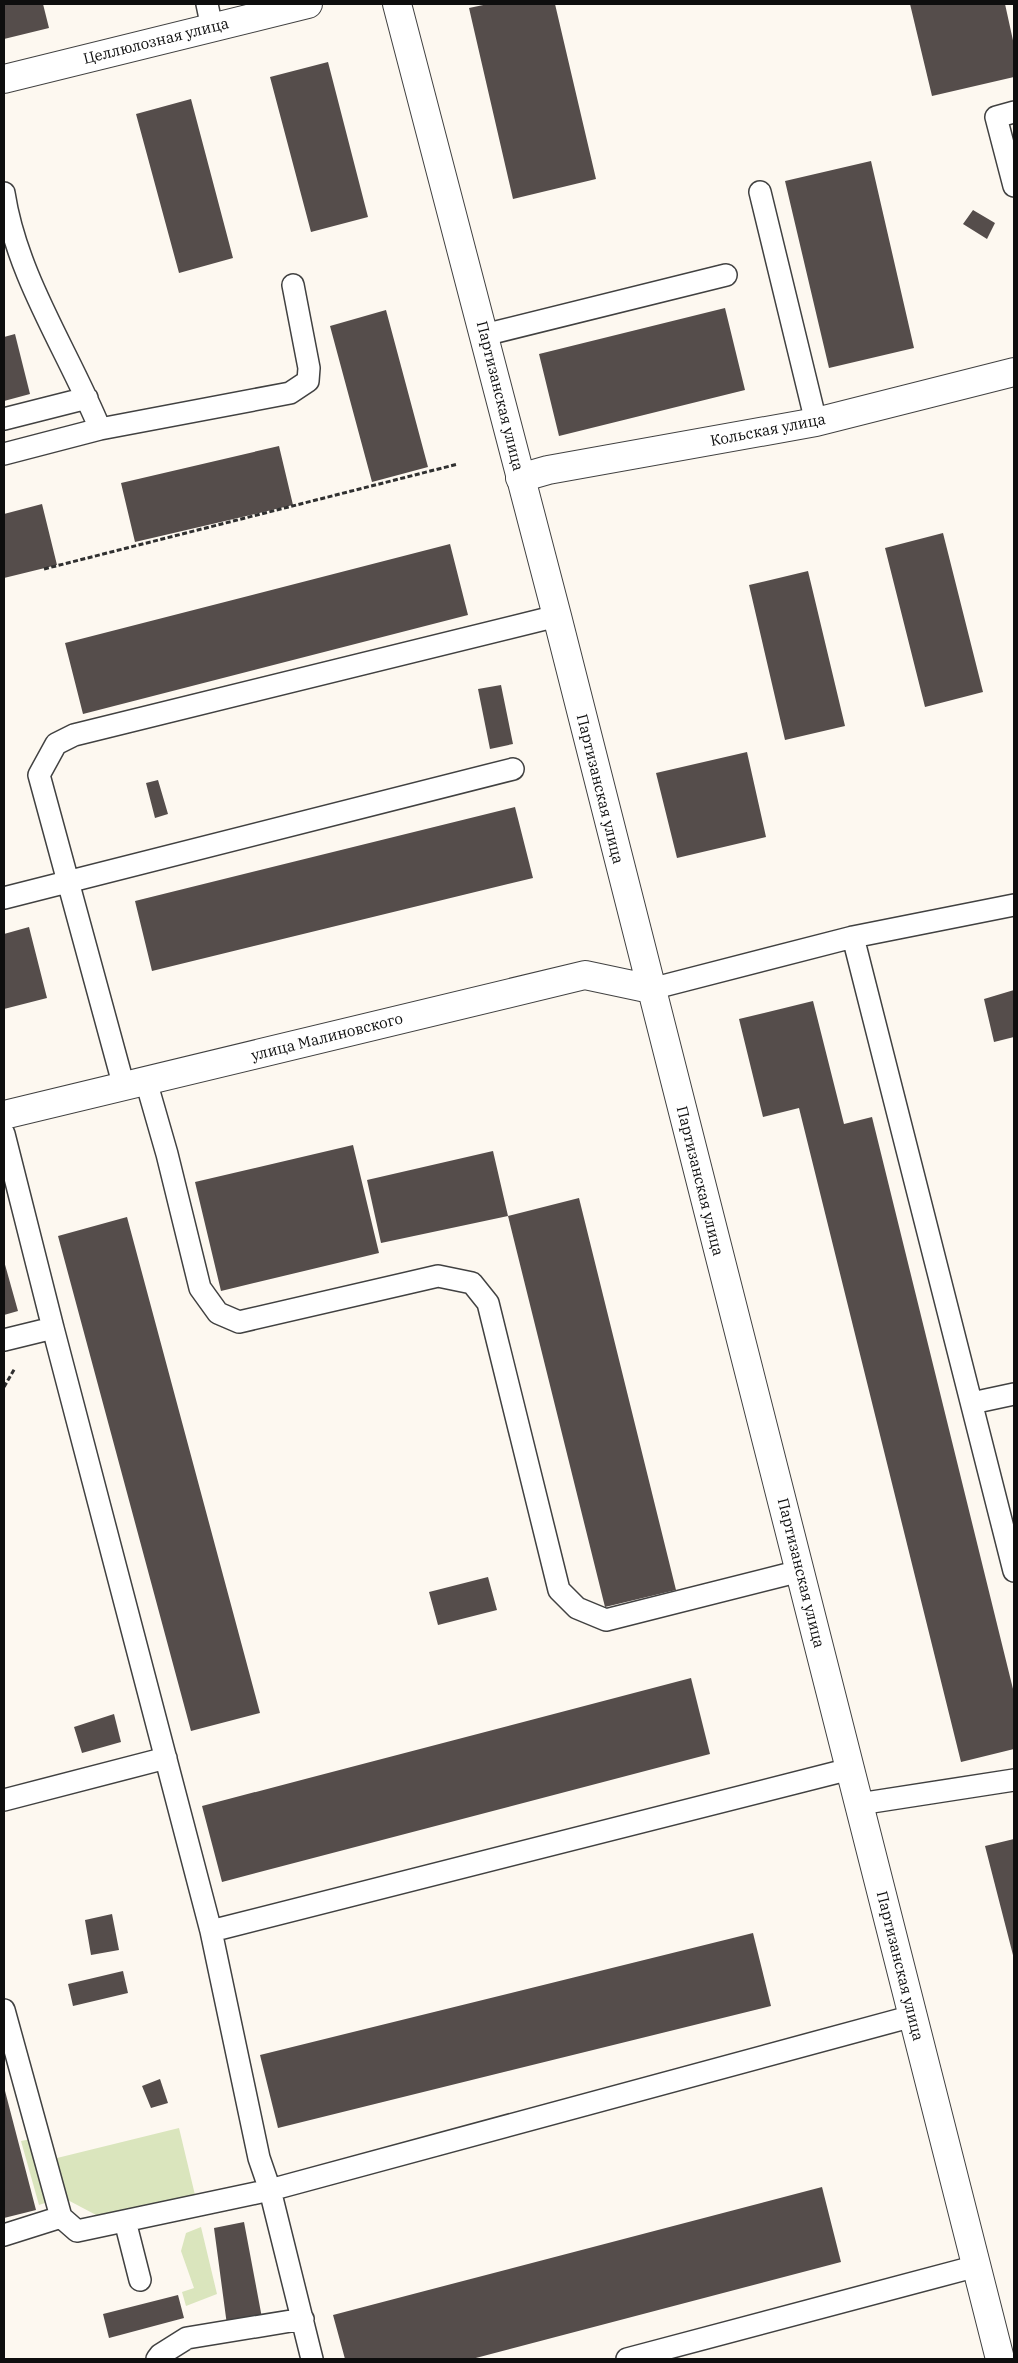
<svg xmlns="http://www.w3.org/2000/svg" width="1018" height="2363" font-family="'IBM Plex Serif',serif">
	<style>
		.green { fill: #dae5bd }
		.building { fill: #554d4b }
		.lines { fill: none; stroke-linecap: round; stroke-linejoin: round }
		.service-casing { stroke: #414141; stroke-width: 24 }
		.minor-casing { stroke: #414141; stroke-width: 30 }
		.tertiary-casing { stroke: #414141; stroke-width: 30 }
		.path { stroke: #303030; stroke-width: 3; stroke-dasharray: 5 2.5; stroke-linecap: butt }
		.service { stroke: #fff; stroke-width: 21 }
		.minor { stroke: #fff; stroke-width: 28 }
		.tertiary { stroke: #fff; stroke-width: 28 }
		.labels { text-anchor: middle; stroke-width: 5; stroke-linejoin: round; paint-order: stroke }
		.street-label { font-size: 15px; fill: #0e0e0e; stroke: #fff }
	</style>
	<rect width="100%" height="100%" fill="#fdf8f0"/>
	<path class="green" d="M179,2128L195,2195L98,2216L62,2197L57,2158Z
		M31,2139L51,2201L39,2205L21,2141Z
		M201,2227L217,2294L186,2306L182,2292L194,2288L181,2251L186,2233Z"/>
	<path class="building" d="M4,4H43L49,28L4,39Z
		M488,4H555L596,179L513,199L469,8Z
		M910,4H1005L1014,45V77L932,96Z
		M328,62L368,217L311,232L270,77Z
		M191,99L233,258L179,273L136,114Z
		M871,161L914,348L829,368L785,181Z
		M973,210L995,223L987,239L963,224Z
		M725,308L745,390L559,436L539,354Z
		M386,310L428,467L372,482L330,326Z
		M15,334L30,394L4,401V337Z
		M279,446L293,505L135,542L121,483Z
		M42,504L57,565L4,578V514Z
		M943,533L983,692L925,707L885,548Z
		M450,544L468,615L83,714L65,643Z
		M808,571L845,726L785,740L749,585Z
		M501,685L513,744L490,749L478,689Z
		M747,752L766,837L677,858L656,773Z
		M158,780L168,814L155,818L146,783Z
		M515,807L533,878L152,971L135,901Z
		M29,927L47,998L4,1009V934Z
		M1014,990V1037L994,1042L984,999Z
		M813,1001L844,1124L872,1117L1014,1693V1749L961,1762L799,1108L763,1117L739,1019Z
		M353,1145L379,1253L221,1291L195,1182Z
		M493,1151L508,1216L381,1243L367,1180Z
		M579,1198L676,1590L605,1607L508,1216Z
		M127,1217L260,1713L191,1731L58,1236Z
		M4,1261L18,1311L4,1315Z
		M488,1577L497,1610L438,1625L429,1592Z
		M691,1678L710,1754L222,1882L202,1806Z
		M114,1714L121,1742L82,1753L74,1727Z
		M1014,1839V1959L985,1846Z
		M112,1914L119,1950L91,1955L85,1920Z
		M753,1933L771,2006L278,2128L260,2055Z
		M123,1971L128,1993L73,2006L68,1984Z
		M160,2079L168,2103L151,2108L142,2086Z
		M4,2087L36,2210L4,2218Z
		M822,2187L841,2262L472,2359H345L333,2315Z
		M244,2222L262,2318L227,2325L214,2228Z
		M178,2295L184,2318L109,2338L103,2314Z"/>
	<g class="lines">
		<defs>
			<path id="service" d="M207,4L212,28
				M1014,112L996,117L1014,186
				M760,192L816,422
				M4,193C17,277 68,351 100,429L290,393L308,381L309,368L293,285
				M484,335L726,275
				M4,419L87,398
				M4,454L100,429
				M4,898L513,769
				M853,937L1014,1571
				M651,989L853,937L1014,905
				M146,1081L167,1154L200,1288L218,1313L239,1322L438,1276L472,1283L488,1303L559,1590L577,1608L606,1620L800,1571
				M124,1087L39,775L56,744L74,735L557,616
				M4,1134L53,1328L4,1340
				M53,1328L211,1931
				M972,1403L1014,1394
				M4,1800L166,1758
				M859,1804L1014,1780
				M4,2010L61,2217L77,2231L270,2190L913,2016
				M125,2221L140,2280
				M4,2235L61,2217
				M157,2359L160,2355L187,2338L303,2319
				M312,2359L270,2190L259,2158L211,1931L850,1769
				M627,2359L977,2266"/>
			<path id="minor" d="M4,79L308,4
				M520,478L548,470L816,422L1014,372"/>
			<path id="tertiary" d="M397,4L557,616L1000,2359
				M4,1115L585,975L651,989"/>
		</defs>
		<use href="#service" class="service-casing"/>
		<use href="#minor" class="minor-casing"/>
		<use href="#tertiary" class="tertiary-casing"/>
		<path class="path" d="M44,569L458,464
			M4,1387L15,1368"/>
		<use href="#service" class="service"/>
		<use href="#minor" class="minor"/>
		<use href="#tertiary" class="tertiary"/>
	</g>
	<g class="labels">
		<g class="street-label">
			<text transform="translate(156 41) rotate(-14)" y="5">Целлюлозная улица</text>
			<text transform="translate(500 396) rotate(76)" y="5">Партизанская улица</text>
			<text transform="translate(768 430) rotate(-11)" y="5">Кольская улица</text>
			<text transform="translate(600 789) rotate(76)" y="5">Партизанская улица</text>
			<text transform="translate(327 1037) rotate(-14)" y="5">улица Малиновского</text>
			<text transform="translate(700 1181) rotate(76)" y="5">Партизанская улица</text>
			<text transform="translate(801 1573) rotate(76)" y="5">Партизанская улица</text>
			<text transform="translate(900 1966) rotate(76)" y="5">Партизанская улица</text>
		</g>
	</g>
	<rect width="1018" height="2363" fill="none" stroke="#0e0e0e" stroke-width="10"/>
</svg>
